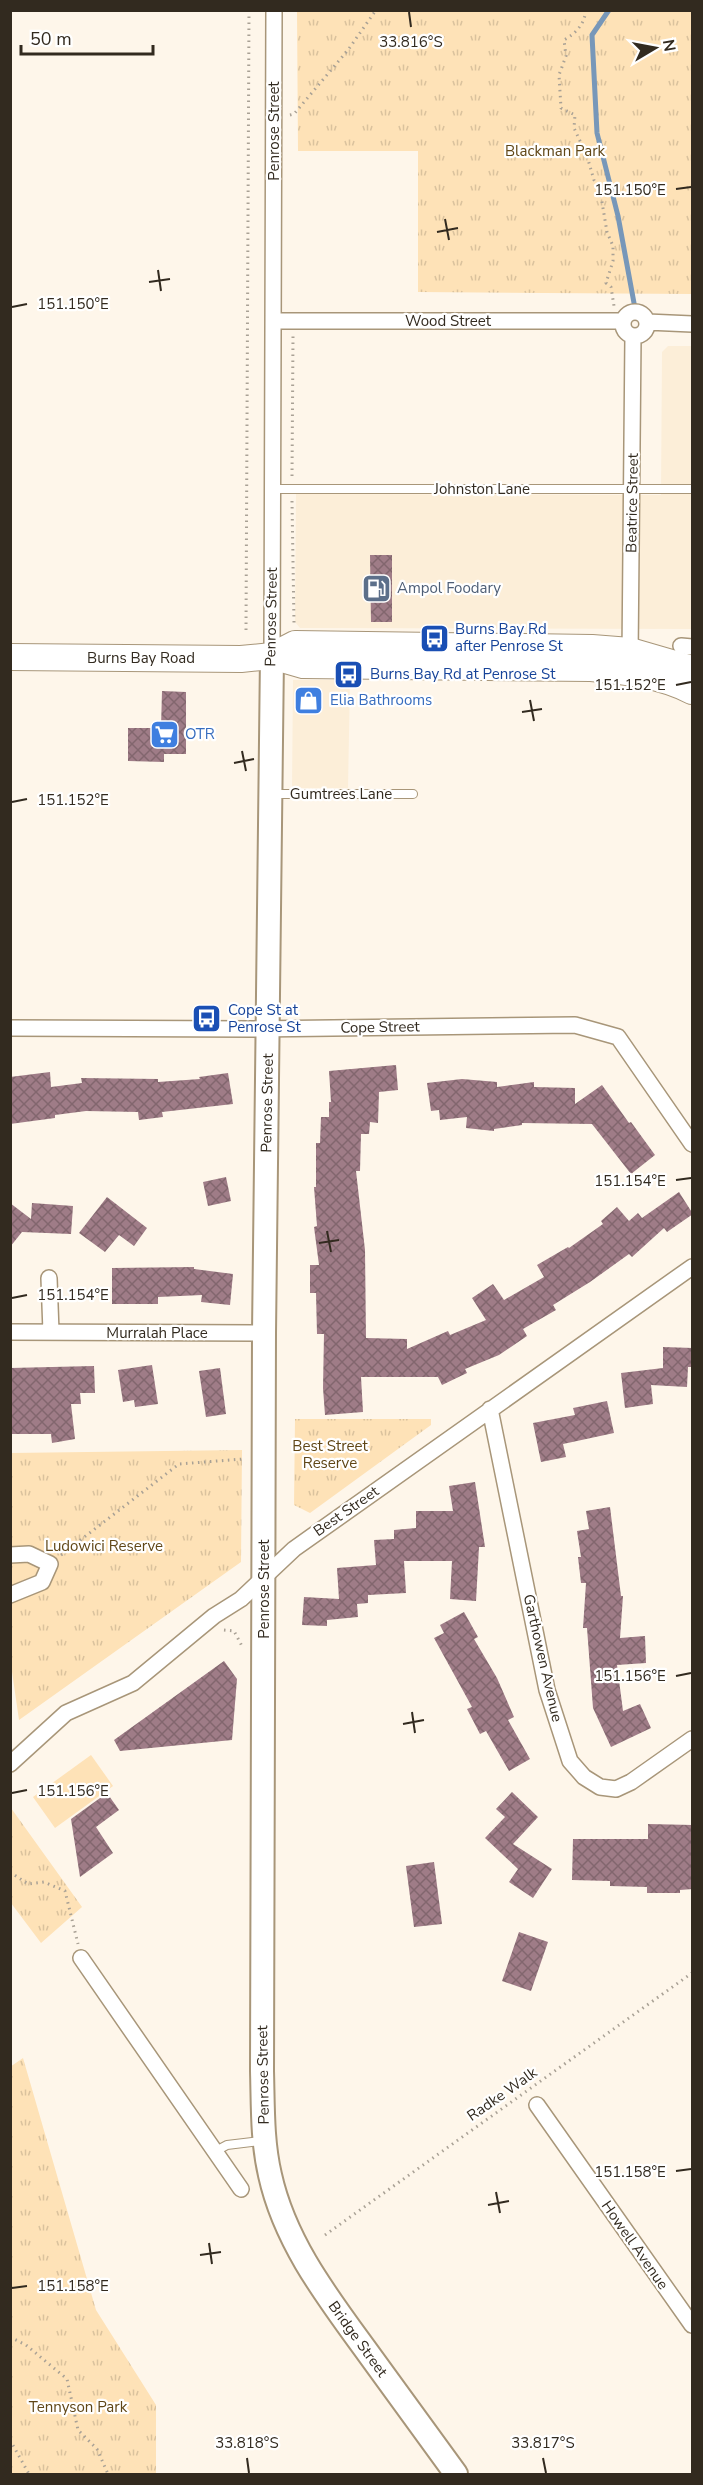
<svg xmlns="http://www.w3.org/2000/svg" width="703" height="2485" font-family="'Nunito Sans',sans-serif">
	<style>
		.built { fill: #fceed8 }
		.grass { fill: #fee2b7 }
		.park { fill: url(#park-tufts) }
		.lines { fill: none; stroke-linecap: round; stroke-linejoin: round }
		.stream { stroke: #7797b9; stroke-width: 5 }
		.building { fill: url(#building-cross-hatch) }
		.lane-casing { stroke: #a89679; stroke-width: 10 }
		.street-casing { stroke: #a89679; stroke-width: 18 }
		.secondary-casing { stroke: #a89679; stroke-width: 26 }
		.primary-casing { stroke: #a89679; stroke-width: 28 }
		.path { stroke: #a9a195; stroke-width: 3; stroke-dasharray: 1.5 4.5; stroke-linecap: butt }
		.lane { stroke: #fff; stroke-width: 8 }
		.street { stroke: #fff; stroke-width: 15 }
		.secondary { stroke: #fff; stroke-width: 22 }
		.primary { stroke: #fff; stroke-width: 26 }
		.ticks { fill: none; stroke: #322a1f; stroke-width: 2 }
		.labels { text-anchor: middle; stroke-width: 4.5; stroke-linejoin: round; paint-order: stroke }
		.street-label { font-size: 15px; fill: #322a1f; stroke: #fff }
		.park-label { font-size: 15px; fill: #604616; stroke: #fff }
		.service-label { font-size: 15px; fill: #4e5e75; stroke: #fff; text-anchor: start }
		.transit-label { font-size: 15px; fill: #164399; stroke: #fff; text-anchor: start }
		.shop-label { font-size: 15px; fill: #366cbe; stroke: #fff; text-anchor: start }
		.ticks-label { font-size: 15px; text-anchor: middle; fill: #322a1f; stroke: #fff; stroke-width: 4.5; stroke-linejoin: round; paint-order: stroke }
	</style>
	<defs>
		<pattern id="park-tufts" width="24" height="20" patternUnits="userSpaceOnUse" patternTransform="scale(1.5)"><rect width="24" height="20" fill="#fee2b7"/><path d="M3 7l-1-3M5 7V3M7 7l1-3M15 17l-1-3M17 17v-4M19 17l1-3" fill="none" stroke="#dac29d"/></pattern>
		<pattern id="building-cross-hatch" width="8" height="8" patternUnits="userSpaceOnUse" patternTransform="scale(1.5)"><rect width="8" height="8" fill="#9f7c87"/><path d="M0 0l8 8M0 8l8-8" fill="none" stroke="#82666e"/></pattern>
	</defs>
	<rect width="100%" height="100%" fill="#fef6ea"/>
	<path class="built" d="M668,346H692V629L300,628L295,622L296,494L661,495L662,352Z
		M293,680H350L348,788H292Z"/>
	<path class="grass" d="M91,1755L113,1786L55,1828L33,1797Z"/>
	<path class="park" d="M297,11H692V294L418,292V151H298Z
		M295,1419H431V1425L310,1513L294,1505Z
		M242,1450L241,1562L19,1720L10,1658V1453Z
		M11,1808L82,1907L41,1943L11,1903Z
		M23,2058L96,2310L156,2405V2474H11L10,2067Z"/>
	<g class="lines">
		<path class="stream" d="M609,10L592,35L597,133L618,216L634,303"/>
	</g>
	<path class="building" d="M370,555H392V622H371Z
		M162,691L186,692V754H164V762L128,761V728H161Z
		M396,1065L398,1090L379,1092L378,1123L370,1122L369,1134H361L360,1171H356L365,1250L366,1338L407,1339V1349L448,1331L450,1335L486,1320L472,1298L493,1284L504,1300L544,1277L537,1265L568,1247L569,1248L603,1224L601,1221L617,1207L629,1221L638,1213L642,1218L679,1192L693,1214L667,1232L664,1228L632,1257L629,1254L590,1282L553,1305L556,1310L523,1329L527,1336L499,1355L465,1369L467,1373L442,1385L438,1377H361L363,1412L325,1415L323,1388L324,1334H317L316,1293H310V1265H319L314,1227L317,1226L314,1187H316V1143H320L321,1117H329V1102H331L329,1071Z
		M50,1072L51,1087L82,1083L81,1078L158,1079V1082L200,1079L199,1077L228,1073L233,1104L162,1112L163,1117L139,1120L138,1112L86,1111L55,1115V1118L10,1124V1077Z
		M462,1079L497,1082V1087L534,1082V1087L575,1088V1104L602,1085L629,1123L631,1122L655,1155L631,1174L592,1124L522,1123V1125L494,1129V1131L466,1128L467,1117L440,1120L439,1110L431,1111L427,1083Z
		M226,1177L231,1201L208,1206L203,1182Z
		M107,1197L147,1228L134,1246L119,1235L105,1252L79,1233Z
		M10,1203L31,1219L32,1203L73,1206L71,1234L22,1232L10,1247Z
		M194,1267V1269L233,1274L230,1305L201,1302L202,1295L158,1297V1304H112V1268Z
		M663,1347L693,1348V1367H688L687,1387L651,1385L653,1404L625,1408L621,1373L663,1368Z
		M152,1365L158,1404L135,1407L134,1400L123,1402L118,1370Z
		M94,1366L95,1393H80L81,1404H71L75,1439L52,1443L51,1434H10V1368Z
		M220,1368L226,1414L206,1417L199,1371Z
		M607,1401L614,1433L563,1444L566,1457L541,1462L533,1423L575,1415L573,1408Z
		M475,1482L485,1547H479L476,1601L450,1599L452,1561H404L406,1593L368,1595V1603L357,1604L358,1617L327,1620V1626L302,1625L304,1597L339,1599L337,1568L376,1565L374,1540L394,1539V1530L416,1528V1511H453L449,1486Z
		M610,1507L621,1596H623L620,1638L645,1636L646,1663L617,1665L623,1711L640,1704L651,1728L611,1747L593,1708L587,1628H583L586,1583H581L578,1557H581L577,1531L589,1529L586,1511Z
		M464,1612L478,1637L474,1639L497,1678L514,1717L508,1720L530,1759L509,1771L486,1731L480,1734L467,1709L472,1707L434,1638L444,1633L440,1625Z
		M224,1661L237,1679L232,1740L120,1751L114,1740Z
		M512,1792L538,1817L513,1844L552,1869L533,1898L509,1882L518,1869L485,1838L505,1817L496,1809Z
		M107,1793L119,1810L96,1827L113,1853L80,1877L71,1819Z
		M648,1824L693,1825V1889L680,1890V1893H647V1887L610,1886V1881L572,1880L573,1839H648Z
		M434,1862L442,1924L414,1927L406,1866Z
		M519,1932L548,1942L531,1991L502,1981Z"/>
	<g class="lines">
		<defs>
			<path id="lane" d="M272,489H692
				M272,794H413
				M214,2152L227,2145L261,2141"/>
			<path id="street" d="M623 324a12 12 0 1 1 24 0a12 12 0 1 1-24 0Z
				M273,321H623
				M647,322L692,324
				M681,646L692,647
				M272,656L274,10
				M630,657L633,336
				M10,1028L251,1029L575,1025L618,1037L692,1144
				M49,1278L51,1332
				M10,1332L264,1333
				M490,1409L547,1690L570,1761L584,1777L600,1787L616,1789L631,1782L692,1739
				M10,1555L29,1554L50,1564L42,1582L10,1595
				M10,1764L66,1713L133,1683L214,1616L241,1599L294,1549L692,1267
				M81,1958L241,2189
				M537,2105L692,2325"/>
			<path id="secondary" d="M272,656L264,1333L262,2071C263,2106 262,2141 270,2175C285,2243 328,2298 368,2353C398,2394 427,2434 456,2474"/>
			<path id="primary" d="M272,656L303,665L591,668C626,671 660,675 692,691
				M10,657L241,659L272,656L295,644L592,648L630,651L692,669"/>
		</defs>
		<use href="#lane" class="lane-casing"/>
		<use href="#street" class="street-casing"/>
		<use href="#secondary" class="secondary-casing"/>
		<use href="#primary" class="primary-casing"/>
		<path class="path" d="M586,10C584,25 576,33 564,40L566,56L559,75L561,108L575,115L574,128L587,156L594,180L600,190L607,232L613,246V261L606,283L611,287L614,306
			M290,115L294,114L348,50L376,10
			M292,476L293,336
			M292,501L294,623
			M246,630L249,10
			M61,1555L179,1464L243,1459
			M224,1630L234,1631L243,1648
			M10,1872L28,1884L44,1882L65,1891L78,1944
			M325,2235L692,1973
			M10,2337L26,2345L67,2379L78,2430L97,2449L108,2474
			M10,2440L29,2474"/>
		<use href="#lane" class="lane"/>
		<use href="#street" class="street"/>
		<use href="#secondary" class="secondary"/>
		<use href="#primary" class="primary"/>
	</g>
	<path class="ticks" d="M409,12L411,27M676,189L691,187M445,219L449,240M437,232L458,228M158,270L161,291M149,282L170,279M12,307L27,304M676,685L691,682M530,700L534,721M522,712L542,709M242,751L246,771M234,763L254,759M12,802L27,799M676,1180L691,1178M327,1231L331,1252M319,1243L339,1240M12,1298L27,1295M676,1676L691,1673M412,1712L415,1733M403,1724L424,1720M12,1793L27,1790M676,2171L691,2169M496,2192L500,2213M488,2205L509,2201M209,2243L212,2264M200,2255L221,2252M12,2288L27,2286M247,2458L249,2473M543,2458L546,2473"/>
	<defs>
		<symbol id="fuel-square" viewBox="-11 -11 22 22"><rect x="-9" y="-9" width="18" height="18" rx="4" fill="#5c6f8a" stroke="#fff"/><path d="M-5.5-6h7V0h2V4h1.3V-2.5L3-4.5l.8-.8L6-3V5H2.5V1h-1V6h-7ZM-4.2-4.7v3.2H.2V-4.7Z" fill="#fff"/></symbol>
		<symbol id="bus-square" viewBox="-11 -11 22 22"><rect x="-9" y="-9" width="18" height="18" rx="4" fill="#1a4fb4" stroke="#fff"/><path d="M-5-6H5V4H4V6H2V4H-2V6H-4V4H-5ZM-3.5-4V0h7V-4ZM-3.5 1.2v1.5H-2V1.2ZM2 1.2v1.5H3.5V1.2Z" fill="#fff"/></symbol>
		<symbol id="shop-square" viewBox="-11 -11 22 22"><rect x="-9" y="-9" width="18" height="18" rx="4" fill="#3f7fe0" stroke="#fff"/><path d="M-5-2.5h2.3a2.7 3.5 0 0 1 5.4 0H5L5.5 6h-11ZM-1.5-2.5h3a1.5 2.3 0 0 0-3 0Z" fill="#fff"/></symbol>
		<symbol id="supermarket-square" viewBox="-11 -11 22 22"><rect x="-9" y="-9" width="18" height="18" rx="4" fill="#3f7fe0" stroke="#fff"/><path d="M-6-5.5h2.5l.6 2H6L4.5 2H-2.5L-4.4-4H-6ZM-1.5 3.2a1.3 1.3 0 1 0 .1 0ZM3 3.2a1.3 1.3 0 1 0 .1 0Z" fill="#fff"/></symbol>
	</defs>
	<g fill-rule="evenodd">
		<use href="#fuel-square" x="360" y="572" width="33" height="33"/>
		<use href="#bus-square" x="418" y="622" width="33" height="33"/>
		<use href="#bus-square" x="332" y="658" width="33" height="33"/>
		<use href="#shop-square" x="292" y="684" width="33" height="33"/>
		<use href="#supermarket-square" x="148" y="718" width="33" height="33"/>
		<use href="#bus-square" x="190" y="1002" width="33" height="33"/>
	</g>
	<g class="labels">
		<g class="street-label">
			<text transform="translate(274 131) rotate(-90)" y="5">Penrose Street</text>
			<text x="448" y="326">Wood Street</text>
			<text x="482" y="494">Johnston Lane</text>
			<text transform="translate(632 503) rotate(-89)" y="5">Beatrice Street</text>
			<text transform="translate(271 617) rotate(-89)" y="5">Penrose Street</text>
			<text x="141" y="663">Burns Bay Road</text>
			<text x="341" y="799">Gumtrees Lane</text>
			<text transform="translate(380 1027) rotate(-1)" y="5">Cope Street</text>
			<text transform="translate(267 1103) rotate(-89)" y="5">Penrose Street</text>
			<text x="157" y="1338">Murralah Place</text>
			<text transform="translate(346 1511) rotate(-35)" y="5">Best Street</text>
			<text transform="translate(264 1589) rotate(-90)" y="5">Penrose Street</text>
			<text transform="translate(543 1658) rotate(77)" y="5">Garthowen Avenue</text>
			<text transform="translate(263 2075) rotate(-91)" y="5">Penrose Street</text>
			<text transform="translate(502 2094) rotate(-35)" y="5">Radke Walk</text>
			<text transform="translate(635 2245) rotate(55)" y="5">Howell Avenue</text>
			<text transform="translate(358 2339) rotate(54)" y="5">Bridge Street</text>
		</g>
		<g class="park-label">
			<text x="555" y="156">Blackman Park</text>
			<text x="330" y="1451">Best Street<tspan x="330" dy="17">Reserve</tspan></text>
			<text x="104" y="1551">Ludowici Reserve</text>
			<text x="78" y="2412">Tennyson Park</text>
		</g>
		<g class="service-label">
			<text x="397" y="593">Ampol Foodary</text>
		</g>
		<g class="transit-label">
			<text x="455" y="634">Burns Bay Rd<tspan x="455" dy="17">after Penrose St</tspan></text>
			<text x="370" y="679">Burns Bay Rd at Penrose St</text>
			<text x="228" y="1015">Cope St at<tspan x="228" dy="17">Penrose St</tspan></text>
		</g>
		<g class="shop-label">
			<text x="330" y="705">Elia Bathrooms</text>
			<text x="185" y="739">OTR</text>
		</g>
	</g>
	<g class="ticks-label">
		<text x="411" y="47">33.816°S</text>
		<text x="630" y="195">151.150°E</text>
		<text x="73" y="309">151.150°E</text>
		<text x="630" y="690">151.152°E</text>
		<text x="73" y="805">151.152°E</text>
		<text x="630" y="1186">151.154°E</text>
		<text x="73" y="1300">151.154°E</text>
		<text x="630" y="1681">151.156°E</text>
		<text x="73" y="1796">151.156°E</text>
		<text x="630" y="2177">151.158°E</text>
		<text x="73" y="2291">151.158°E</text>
		<text x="247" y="2448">33.818°S</text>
		<text x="543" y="2448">33.817°S</text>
	</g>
	<rect width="703" height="2485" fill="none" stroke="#322a1f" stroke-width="24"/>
	<g transform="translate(655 48) rotate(80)" stroke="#ffffff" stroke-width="4.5" paint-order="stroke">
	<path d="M0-4.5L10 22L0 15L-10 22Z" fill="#322a1f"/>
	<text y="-9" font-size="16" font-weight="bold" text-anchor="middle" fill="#322a1f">N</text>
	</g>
	<path d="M21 45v9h132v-9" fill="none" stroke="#322a1f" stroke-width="3"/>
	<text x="30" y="45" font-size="18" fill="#322a1f" stroke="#ffffff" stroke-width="4.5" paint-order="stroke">50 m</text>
</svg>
